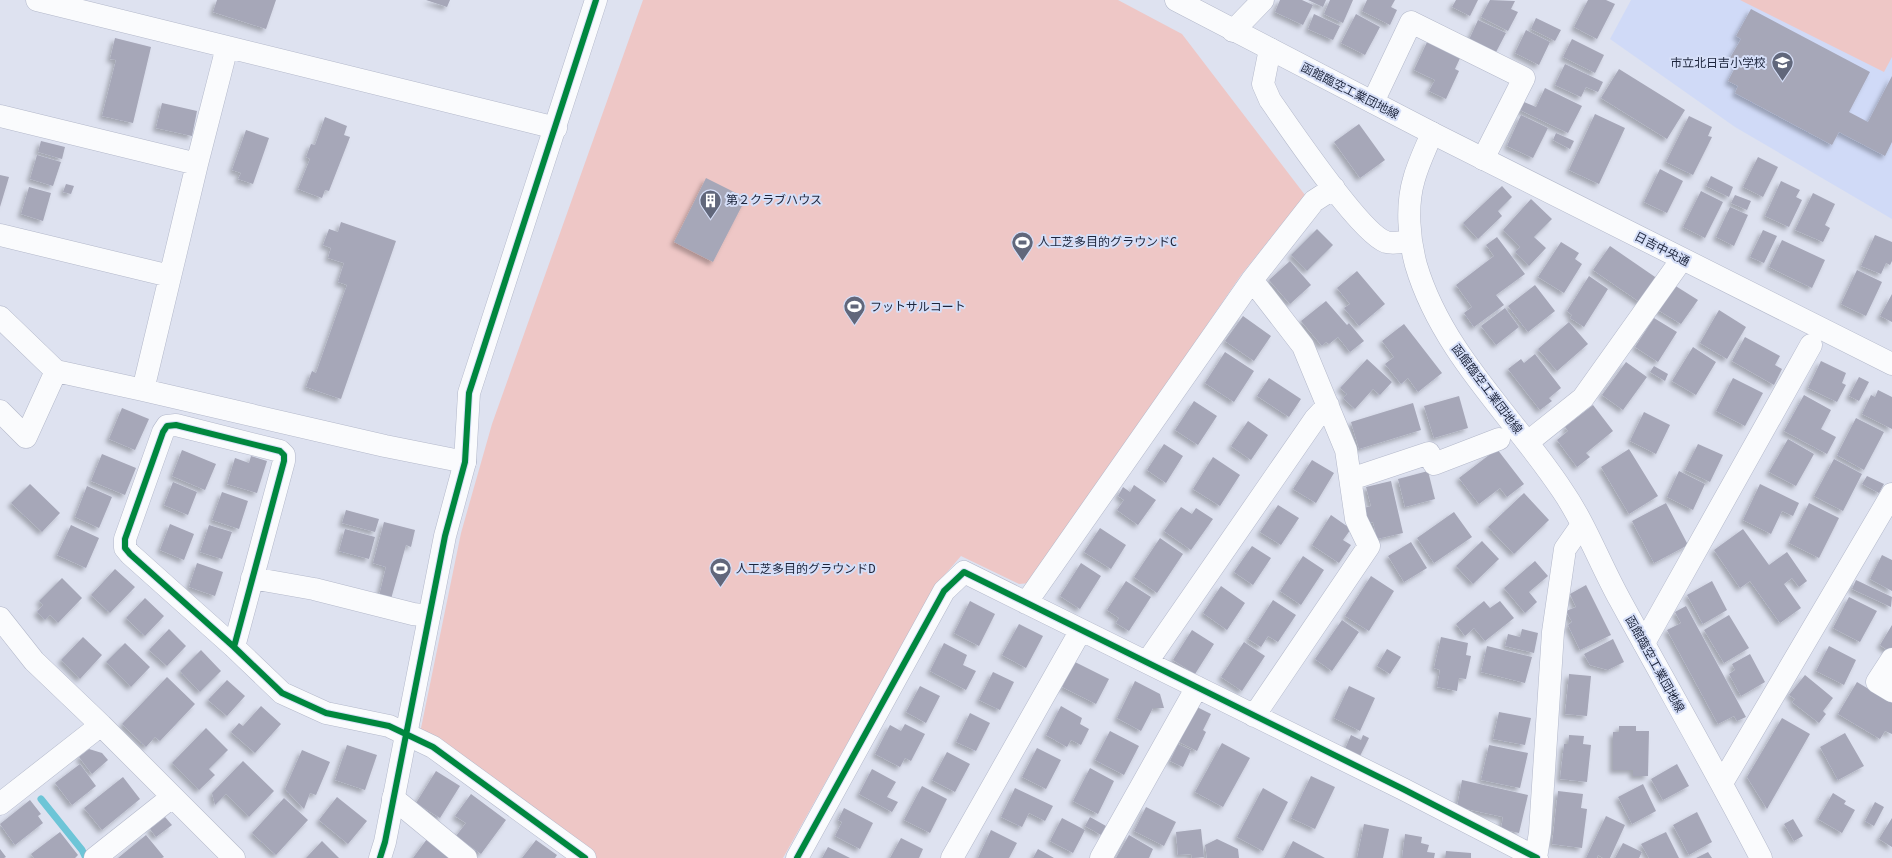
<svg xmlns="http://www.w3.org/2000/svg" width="1892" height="858" font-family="'Fira Sans','Noto Sans JP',sans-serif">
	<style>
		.built { fill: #d0daf7 }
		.green { fill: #eec7c6 }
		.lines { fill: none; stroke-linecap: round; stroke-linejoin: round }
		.stream { stroke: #6dc5d7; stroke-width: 7 }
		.building { fill: #a6a7b8; filter: url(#shadow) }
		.minor-casing { stroke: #b3b8ca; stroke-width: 23 }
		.tertiary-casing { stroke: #b3b8ca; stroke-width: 23 }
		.secondary-casing { stroke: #b3b8ca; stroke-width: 23 }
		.minor { stroke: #fafbfd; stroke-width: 22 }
		.tertiary { stroke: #fafbfd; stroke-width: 22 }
		.secondary { stroke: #fafbfd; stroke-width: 22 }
		.cycleway-casing { stroke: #d6dff8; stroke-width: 8 }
		.cycleway { stroke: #00873e; stroke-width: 6 }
		.labels { text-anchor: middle; stroke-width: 4; stroke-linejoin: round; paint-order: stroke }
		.poi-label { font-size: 12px; fill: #1d253c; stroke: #d6dff8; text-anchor: start }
		.street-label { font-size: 12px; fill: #1d253c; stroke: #d6dff8 }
	</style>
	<defs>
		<filter id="shadow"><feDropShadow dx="-3.5" dy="3.5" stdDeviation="2" flood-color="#0004"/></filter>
	</defs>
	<rect width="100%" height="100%" fill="#dee2f0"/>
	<path class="built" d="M1631,0H1892V219L1735,127L1610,39Z"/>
	<path class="green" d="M643,0H1118L1182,34L1305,195L1241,275L1030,583L1019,584L961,556L936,585L783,858H595L420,733L461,533L492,424Z
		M1740,0H1892V57L1884,72Z"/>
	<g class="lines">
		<path class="stream" d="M41,799L82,850L86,858"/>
	</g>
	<path class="building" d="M217,0H276L266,29L213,12Z
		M426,0H450L447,7Z
		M1280,0H1302L1313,5L1303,25L1275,12Z
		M1308,0H1326L1323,7Z
		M1330,0H1353L1343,23L1324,14Z
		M1367,0H1395L1391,7L1397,10L1390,25L1362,11Z
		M1456,0H1478L1470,16L1452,7Z
		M1490,0L1515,1L1511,9L1518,12L1508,31L1481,17Z
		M1588,0H1606L1615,4L1597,39L1574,27Z
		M1751,9L1870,72L1849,112L1868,122L1892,76V142L1885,156L1839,132L1832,145L1735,93L1738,86L1728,81L1738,62L1730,58L1741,39L1736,36Z
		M1314,14L1340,26L1333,40L1308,29Z
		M1356,14L1380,27L1365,55L1341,43Z
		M1536,18L1561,30L1555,41L1531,29Z
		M1478,20L1506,33L1495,54L1468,42Z
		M1526,30L1550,42L1539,65L1515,53Z
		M115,38L151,47L133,123L102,116L116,60L110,59Z
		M1572,39L1604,55L1595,73L1563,57Z
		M1428,40L1461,56L1455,69L1459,71L1446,99L1429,91L1435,80L1414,70Z
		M1565,64L1603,82L1598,92L1586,87L1581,97L1555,85Z
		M1619,69L1685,110L1667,139L1601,98Z
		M1545,88L1582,106L1568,133L1520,110L1524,102L1536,107Z
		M162,103L197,111L192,136L156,128Z
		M1595,114L1625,128L1599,184L1569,170Z
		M1521,115L1548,128L1533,158L1507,146Z
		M1689,116L1712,127L1708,136L1712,137L1693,175L1666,162Z
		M325,117L347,126L344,135L350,137L329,191L325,190L322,198L298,189L310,159L306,157L311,144L315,145Z
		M1359,124L1385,160L1360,178L1334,142Z
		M246,130L269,138L253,184L238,179L241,173L232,170Z
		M1556,133L1574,141L1570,149L1553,140Z
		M41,141L65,147L62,159L38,152Z
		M37,155L61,162L53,186L30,179Z
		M1758,157L1778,167L1763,197L1743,187Z
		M1660,169L1683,181L1667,213L1644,202Z
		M0,175L9,177L0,207Z
		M1711,176L1733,187L1729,197L1706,186Z
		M706,178L746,198L713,262L674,242Z
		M1781,181L1800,190L1796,197L1802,200L1789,227L1765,216Z
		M66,184L74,186L71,194L63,192Z
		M1502,186L1512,197L1498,211L1502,216L1478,239L1463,223Z
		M29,187L51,193L43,221L21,214Z
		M1701,191L1723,202L1705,238L1683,227Z
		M1813,193L1835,204L1825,225L1830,228L1823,242L1795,230Z
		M1735,195L1751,201L1747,210L1731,203Z
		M1531,199L1552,219L1534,237L1546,248L1529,266L1515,252L1520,247L1503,230Z
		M1730,207L1748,215L1734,246L1716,237Z
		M341,222L396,241L341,399L306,387L312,371L316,373L347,285L338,282L344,263L328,258L331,248L323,245L329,229L338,232Z
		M1317,229L1333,245L1307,271L1291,255Z
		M1763,230L1777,236L1764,263L1750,257Z
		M1875,235L1892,242V261L1890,265L1886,263L1881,274L1861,266Z
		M1497,237L1525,274L1496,295L1504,305L1474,327L1464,313L1472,307L1456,285L1494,256L1486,245Z
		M1782,240L1825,260L1812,288L1769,267Z
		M1561,242L1579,253L1575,259L1582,264L1564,293L1538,277Z
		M1610,246L1658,279L1641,303L1593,270Z
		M1290,261L1311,285L1290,304L1269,280Z
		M1857,270L1882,282L1866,316L1841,304Z
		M1357,271L1385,304L1359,326L1344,308L1350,304L1337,288Z
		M1589,276L1608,289L1584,327L1570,318L1572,315L1567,311Z
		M1535,285L1555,311L1528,332L1508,306Z
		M1674,285L1698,300L1681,324L1658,310Z
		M1892,294V322L1880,316Z
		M1326,301L1347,325L1349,323L1364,341L1350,352L1338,337L1329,344L1326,342L1322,346L1301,321Z
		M1505,308L1519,327L1496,345L1481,326Z
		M1719,310L1746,327L1727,359L1700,343Z
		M1243,316L1271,336L1254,361L1225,341Z
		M1654,318L1677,332L1658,362L1635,347Z
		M1569,322L1588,344L1557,371L1538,349Z
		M1404,324L1442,373L1418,392L1408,378L1401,384L1385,364L1394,357L1382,341Z
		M1745,337L1780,356L1775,365L1782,369L1774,385L1732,361Z
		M1693,347L1716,362L1696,395L1672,381Z
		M1225,352L1254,371L1234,402L1205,383Z
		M1535,354L1561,388L1549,398L1552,401L1540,410L1508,369L1521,359L1524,363Z
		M1367,359L1392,382L1380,395L1373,389L1355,409L1343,398L1347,394L1340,388Z
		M1821,361L1846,373L1842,383L1846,385L1837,402L1808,388Z
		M1626,362L1647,377L1623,410L1602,395Z
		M1654,366L1668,374L1665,381L1650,372Z
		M1859,377L1869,382L1859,401L1849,396Z
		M1269,378L1301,399L1289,417L1257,396Z
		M1733,378L1763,393L1745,426L1716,411Z
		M1878,390L1892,397V429L1862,414L1871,395L1875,397Z
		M1804,395L1831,410L1821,429L1836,437L1827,454L1784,431Z
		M1459,396L1468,428L1434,438L1424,406Z
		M1194,401L1217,416L1198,445L1175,430Z
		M1413,403L1421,430L1359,449L1351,422Z
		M1593,405L1613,431L1586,453L1590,457L1577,467L1557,440L1568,431L1565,427Z
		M122,408L149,419L135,450L109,439Z
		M1644,412L1670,425L1656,454L1630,441Z
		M1856,418L1884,432L1864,470L1837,455Z
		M1248,421L1268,435L1251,460L1231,446Z
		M1788,439L1814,454L1796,486L1769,472Z
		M1164,444L1183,456L1166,483L1147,470Z
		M1698,444L1723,455L1710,482L1685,470Z
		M1497,449L1524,484L1507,497L1500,488L1479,504L1459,478Z
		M1629,449L1658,496L1629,514L1601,467Z
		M182,450L216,464L205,490L172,476Z
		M102,454L136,468L125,495L91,481Z
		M251,456L267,461L257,493L227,484L235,458L249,463Z
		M1213,457L1240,475L1220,506L1193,489Z
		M1834,459L1862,474L1843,511L1814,496Z
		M1312,460L1334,473L1316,503L1293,489Z
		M1428,471L1435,499L1405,507L1398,479Z
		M1679,471L1705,484L1693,510L1667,497Z
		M1867,476L1884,484L1879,493L1862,484Z
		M1391,481L1403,533L1377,539L1373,522L1368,523L1364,508L1371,506L1366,487Z
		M173,482L197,492L188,515L164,505Z
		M30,484L60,513L42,532L11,503Z
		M1760,484L1799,503L1793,516L1782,511L1771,534L1743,520Z
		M1134,485L1156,500L1138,525L1117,510L1124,500L1118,496L1123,487L1130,492Z
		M87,486L112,497L99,528L75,517Z
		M222,492L248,501L239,529L212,520Z
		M1524,493L1549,520L1514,554L1488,527Z
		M1666,503L1688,545L1654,563L1632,521Z
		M1809,503L1839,518L1819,558L1789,543Z
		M1278,505L1299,518L1281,545L1260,532Z
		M1181,507L1192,514L1196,508L1213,519L1191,550L1164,531Z
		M346,510L379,519L375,532L342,523Z
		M1454,512L1472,537L1434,563L1417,538Z
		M1331,515L1351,529L1343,540L1351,545L1339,563L1312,545Z
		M384,522L415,530L411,547L406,545L391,599L379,596L386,567L373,563Z
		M170,524L194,534L184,560L160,550Z
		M71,525L99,538L86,568L57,555Z
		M209,525L232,532L222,559L200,552Z
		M1100,528L1126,545L1111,569L1084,552Z
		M345,529L375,537L369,559L339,551Z
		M1743,529L1769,565L1787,552L1807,581L1799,587L1792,578L1784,584L1801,608L1780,623L1750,581L1740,588L1714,550Z
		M1160,538L1183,554L1157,593L1134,577Z
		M1482,541L1499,559L1473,584L1456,566Z
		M1411,542L1427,568L1404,582L1388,556Z
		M1252,546L1271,558L1253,585L1234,572Z
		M1882,555L1892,560V591L1870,579Z
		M1303,556L1324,570L1301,605L1280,591Z
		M1535,561L1548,576L1529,592L1537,602L1525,613L1504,588Z
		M197,563L223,572L215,596L189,587Z
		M1081,563L1101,576L1080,609L1060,596Z
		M115,569L135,587L110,613L91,595Z
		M1371,576L1394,591L1369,631L1345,616Z
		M62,578L82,598L58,623L50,615L45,620L37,612L43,605L39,601Z
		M1856,580L1892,597L1891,607L1852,589Z
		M1126,581L1151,597L1129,631L1116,623L1119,618L1107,610Z
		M1712,581L1727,610L1703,624L1687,595Z
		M1586,585L1611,635L1580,650L1568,625L1572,622L1566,611L1576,607L1570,594Z
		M1221,586L1245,603L1227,630L1203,613Z
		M1849,597L1877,611L1860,642L1833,628Z
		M145,598L164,616L145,636L126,618Z
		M1273,600L1296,615L1278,642L1268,636L1261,647L1248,639Z
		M970,601L995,614L979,646L954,633Z
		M1484,601L1490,608L1500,601L1514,618L1485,641L1474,628L1465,636L1456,624Z
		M1686,606L1746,717L1737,721L1734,716L1718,724L1667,630L1681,623L1675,612Z
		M1729,615L1749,648L1724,663L1704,630Z
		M1342,620L1359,632L1332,671L1315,659Z
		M1019,624L1043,636L1026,668L1002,655Z
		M1892,625V649L1890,652L1880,645Z
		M169,629L186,646L167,666L149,650Z
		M1522,629L1538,633L1534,653L1505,646L1508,634L1520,637Z
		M1192,630L1214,644L1195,674L1173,660Z
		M83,637L102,655L80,679L61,660Z
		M1441,637L1468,643L1466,655L1471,656L1466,679L1459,678L1457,691L1437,687L1440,670L1434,668Z
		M1613,639L1624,662L1608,670L1590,665L1584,654Z
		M1244,642L1265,656L1242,691L1221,677Z
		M125,643L150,667L131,687L106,662Z
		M944,643L967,655L963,665L976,671L966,690L930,671Z
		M1487,646L1532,657L1525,683L1481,672Z
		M1829,646L1856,660L1844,685L1816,671Z
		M1387,649L1401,657L1390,674L1377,666Z
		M201,650L221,671L200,692L180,671Z
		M1750,654L1765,682L1741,696L1729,674L1735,670L1732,664Z
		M1075,662L1109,679L1096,704L1062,687Z
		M993,672L1014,682L1000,710L979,700Z
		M1569,674L1591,676L1587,716L1565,714Z
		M1805,675L1833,698L1823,711L1826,714L1819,723L1792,702L1795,699L1789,695Z
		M167,677L195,704L160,741L155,737L146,747L122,724Z
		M227,680L245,696L227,716L208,700Z
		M1135,681L1160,694L1164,708H1153L1141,731L1117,718Z
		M1857,682L1892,703V734L1885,731L1880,739L1838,714Z
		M920,686L940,696L926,723L906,712Z
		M1349,686L1375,698L1360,731L1334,718Z
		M261,706L281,724L255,753L231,732L239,723L243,726Z
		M1061,706L1082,718L1080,724L1089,729L1081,745L1071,740L1067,747L1046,735Z
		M1197,707L1211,714L1203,730L1206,732L1197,751L1179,742Z
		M1499,712L1531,718L1525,745L1493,739Z
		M970,713L990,723L976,751L956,742Z
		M1782,718L1810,734L1767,809L1747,777Z
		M905,724L925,734L911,761L905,758L900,767L875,754L890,725L901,731Z
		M1619,726H1636V731H1649L1648,776H1633V770H1613V732H1619Z
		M206,728L228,750L209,769L215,775L199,790L172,763Z
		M1110,731L1139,746L1124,775L1095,760Z
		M1845,733L1864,766L1838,780L1820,747Z
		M1351,735L1361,740L1363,735L1369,738L1360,756L1345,749Z
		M1569,735L1584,736L1583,744L1591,745L1587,782L1560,779L1564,744H1568Z
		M1222,743L1250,758L1223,807L1195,792Z
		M1178,744L1191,750L1183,767L1170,761Z
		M347,745L377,755L365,790L335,780Z
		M1489,745L1528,753L1520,788L1481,780Z
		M1037,748L1061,760L1046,789L1022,777Z
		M89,749L102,753L108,760L92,774L79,757Z
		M302,750L330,762L316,795L310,793L304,809L285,789Z
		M947,752L970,764L955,792L932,780Z
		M243,761L274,791L249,817L226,794L215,805L212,793Z
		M80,764L96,786L72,805L55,783Z
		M1677,764L1689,786L1663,800L1651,779Z
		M1090,768L1114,781L1098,814L1073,801Z
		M872,769L896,782L887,797L898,802L892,812L859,794Z
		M436,771L460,786L440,818L416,803Z
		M1311,776L1335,787L1315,829L1291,818Z
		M123,777L140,799L102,830L84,808Z
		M1462,780L1528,795L1519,833L1501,829L1503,817L1457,807Z
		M1643,784L1656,811L1632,824L1618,797Z
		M922,786L947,799L930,833L904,820Z
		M1015,788L1053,806L1045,821L1029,813L1022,827L1001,817Z
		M1263,788L1288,802L1263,851L1237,837Z
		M1558,791L1583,794L1581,808L1587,809L1582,848L1552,844Z
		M1833,793L1846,801L1844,804L1855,810L1842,833L1818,819Z
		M471,794L506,820L481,854L456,836L466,823L455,816Z
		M337,797L367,821L348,844L319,820Z
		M284,798L308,820L276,855L252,833Z
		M30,800L41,814L38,816L43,823L15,845L0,824Z
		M1875,802L1884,807L1874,826L1865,821Z
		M1146,807L1176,822L1164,846L1134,831Z
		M844,808L873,823L860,849L835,836L842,822L838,820Z
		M1697,812L1712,842L1689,855L1673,825Z
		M1606,816L1625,825L1610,858H1603L1598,855L1597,858H1586Z
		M165,817L172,825L156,837L150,829Z
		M1090,817L1106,826L1101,835L1085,826Z
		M1062,818L1085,830L1073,853L1050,841Z
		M1892,818V847L1879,839Z
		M1793,819L1803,836L1794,841L1784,824Z
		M1364,824L1389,829L1383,858H1357Z
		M1201,829L1204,857L1192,858L1191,854L1178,855L1176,832Z
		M991,830L1017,843L1009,858H978Z
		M60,832L78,855L75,858H34L31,854Z
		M1666,832L1679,858H1649L1641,844Z
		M1405,834L1422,837L1421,843L1429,845L1427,852L1435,853L1434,858H1402Z
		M146,835L164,857L162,858H118Z
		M1129,835L1153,849L1149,858H1116Z
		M901,838L923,849L919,858H890Z
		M427,839L451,858H413Z
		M1217,839L1238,849L1239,858H1207L1205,845Z
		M536,840L557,855L555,858H522Z
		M322,841L339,858H306Z
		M1293,841L1325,858H1284Z
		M1623,843L1642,852L1639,858H1615Z
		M828,847L850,858H822Z
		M0,849L6,857L4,858H0Z
		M1038,849L1054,858H1033Z
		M1446,851L1471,853V858H1445Z
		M1708,852L1712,858H1696Z"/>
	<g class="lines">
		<defs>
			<path id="minor" d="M37,0L556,128
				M1233,31L1263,0
				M1270,49L1263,84L1270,100C1289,127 1360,233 1386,242C1393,244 1403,242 1410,241
				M1373,102L1411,22L1524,78L1483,159
				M0,116L197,164
				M0,235L170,276
				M1252,280L1303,346L1346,450L1356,519L1369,546L1254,716
				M0,317L56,371L143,390L385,446L465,462
				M143,390L197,164L227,47
				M0,411L26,437L56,371
				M1528,442L1583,398L1682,259
				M1351,479L1429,453L1434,464L1499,439
				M252,578L314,589L413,614L429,616
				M1026,603L1252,280L1314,201L1334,188
				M0,618L34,661L101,725L234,858
				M1644,643L1811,345
				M234,647L284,461V455L280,451L176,425L167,426L163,432L125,539V548L130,554L234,647L282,693L326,713L389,726L433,747L585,858
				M1892,659L1877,682L1892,691
				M1147,662L1315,419L1328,405
				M1722,783L1892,494
				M393,798L466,858
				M0,804L101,725
				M95,858L172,797
				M797,858L944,591L964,572L1403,789L1537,858
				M952,858L1081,630
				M1101,858L1197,687
				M1536,858L1540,832L1553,632L1565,549L1581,526"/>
			<path id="tertiary" d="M1432,133L1892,364
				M380,858L385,842L445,536L465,462L469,393L596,0"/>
			<path id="secondary" d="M1176,0L1432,133C1426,148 1418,164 1414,179C1406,206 1409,239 1416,265C1442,353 1513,416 1562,490C1585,523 1600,564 1620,600C1667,686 1716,771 1761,858"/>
		</defs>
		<use href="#minor" class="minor-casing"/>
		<use href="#tertiary" class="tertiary-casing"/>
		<use href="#secondary" class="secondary-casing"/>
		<use href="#minor" class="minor"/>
		<use href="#tertiary" class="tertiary"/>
		<use href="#secondary" class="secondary"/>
		<defs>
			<path id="cycleway" d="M234,647L284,461V455L280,451L176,425L167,426L163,432L125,539V548L130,554L234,647L282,693L326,713L389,726L433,747L585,858
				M380,858L385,842L445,536L465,462L469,393L596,0
				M797,858L944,591L964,572L1403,789L1537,858"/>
		</defs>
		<use href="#cycleway" class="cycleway-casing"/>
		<use href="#cycleway" class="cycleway"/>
	</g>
	<defs>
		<symbol id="school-pin" viewBox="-11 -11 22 30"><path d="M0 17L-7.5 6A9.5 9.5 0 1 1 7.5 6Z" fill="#61677b" stroke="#d6dff8"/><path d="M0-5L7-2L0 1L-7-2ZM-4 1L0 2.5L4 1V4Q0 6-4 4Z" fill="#fff"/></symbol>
		<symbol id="building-pin" viewBox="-11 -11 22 30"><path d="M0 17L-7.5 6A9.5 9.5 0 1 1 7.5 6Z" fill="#61677b" stroke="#d6dff8"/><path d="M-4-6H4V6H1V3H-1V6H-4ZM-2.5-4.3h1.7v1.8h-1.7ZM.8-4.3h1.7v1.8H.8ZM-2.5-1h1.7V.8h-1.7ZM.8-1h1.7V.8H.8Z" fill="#fff"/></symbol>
		<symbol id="stadium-pin" viewBox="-11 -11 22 30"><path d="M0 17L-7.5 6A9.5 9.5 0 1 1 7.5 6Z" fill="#61677b" stroke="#d6dff8"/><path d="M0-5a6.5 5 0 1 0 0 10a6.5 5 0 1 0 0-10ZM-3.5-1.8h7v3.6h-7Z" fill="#fff"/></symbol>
	</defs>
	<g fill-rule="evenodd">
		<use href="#school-pin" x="1770" y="50" width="25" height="34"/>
		<use href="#building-pin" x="698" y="188" width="25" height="34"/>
		<use href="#stadium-pin" x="1010" y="230" width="25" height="34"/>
		<use href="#stadium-pin" x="842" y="294" width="25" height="34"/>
		<use href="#stadium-pin" x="708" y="556" width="25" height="34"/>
	</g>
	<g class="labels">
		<g class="poi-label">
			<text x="1766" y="67" text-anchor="end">市立北日吉小学校</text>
			<text x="726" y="204">第２クラブハウス</text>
			<text x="1038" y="246">人工芝多目的グラウンドC</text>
			<text x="870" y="311">フットサルコート</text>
			<text x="736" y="573">人工芝多目的グラウンドD</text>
		</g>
		<g class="street-label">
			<text transform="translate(1350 91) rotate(27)" y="4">函館臨空工業団地線</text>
			<text transform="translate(1662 249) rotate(27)" y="4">日吉中央通</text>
			<text transform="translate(1487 389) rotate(53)" y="4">函館臨空工業団地線</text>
			<text transform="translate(1655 664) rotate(61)" y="4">函館臨空工業団地線</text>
		</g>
	</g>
</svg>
